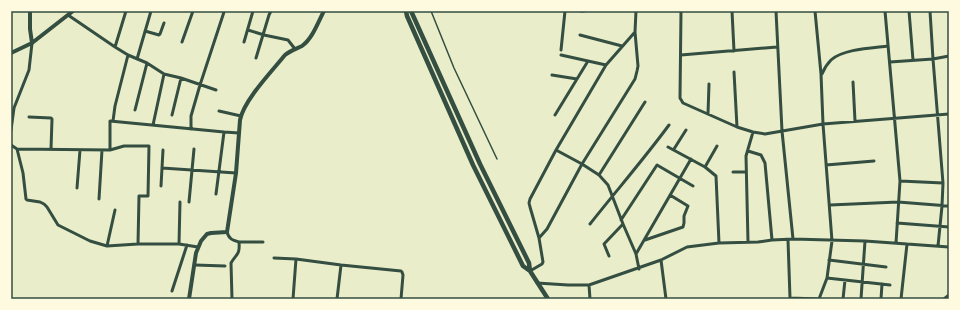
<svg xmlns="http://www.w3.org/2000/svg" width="960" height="310" font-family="Lato,sans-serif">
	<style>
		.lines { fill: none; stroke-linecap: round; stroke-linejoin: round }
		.service { stroke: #344e41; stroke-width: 1.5 }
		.minor { stroke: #344e41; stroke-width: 3 }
		.tertiary { stroke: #344e41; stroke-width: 4 }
		.secondary { stroke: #344e41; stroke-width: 4.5 }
		.neatline { fill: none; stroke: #344e41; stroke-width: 1.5 }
	</style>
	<rect width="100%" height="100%" fill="#e9edc9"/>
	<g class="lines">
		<path class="service" d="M431,11L454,68L497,159"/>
		<path class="minor" d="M126,11L115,47L128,55L147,63L164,74L181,78L216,90
			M581,11H584
			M681,11L680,98L683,103L737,127L753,132L765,134L823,124L949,114
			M732,11L734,51
			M776,11L782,131L793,239
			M815,11L821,74L823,124L832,241L827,278L819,299
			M885,11L900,181L896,243
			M909,11L913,60
			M930,11L933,59L943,183L942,206L938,246
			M68,15L115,47
			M248,30L264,35L288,40L295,49
			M145,31L159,35L160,34L164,23
			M580,35L622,46
			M182,42L193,11
			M244,42L253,11
			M561,50L565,11
			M561,55L588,61
			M681,55L777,47
			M256,58L269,15L271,11
			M137,59L151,11
			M890,62L933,59L949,56
			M734,72L737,127
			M822,74C824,69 827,64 831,60C843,49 872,48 888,46
			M552,75L577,79
			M853,82L855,121
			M135,110L147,63
			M219,111L241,116
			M708,114L709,84
			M172,115L181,78
			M555,115L588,61L606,65
			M29,117L51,118L52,119L51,149
			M113,121L115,106L128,55
			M153,125L164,74
			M191,129V116L200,85L224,12L222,11
			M11,130L14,108L29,70L32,43
			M11,145L17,149L23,173L26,199L27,200L40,202L44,204L47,207L58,225L90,241L107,246L138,244H179L198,247
			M668,147L705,167L716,176L719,243
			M17,149L110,150V121L224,132L239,133
			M674,149L686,130
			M110,150L124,146H149L148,196H139L138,244
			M556,150L582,164L599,175L608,185L623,224L636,254L639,269
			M748,151L761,155L765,163L772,240
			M826,165L874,161
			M705,167L717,146
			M162,168L236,173
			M733,172H746
			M599,175L645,102
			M900,181L943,183
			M161,186L163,150
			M77,188L80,150
			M216,194L224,132
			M99,199L102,150
			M189,202L194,149
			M830,205L898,202L949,206
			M621,220L657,165L693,186
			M897,223L949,227
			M590,224C616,191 644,159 669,125
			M227,232C229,239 232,240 239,242C240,255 237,253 231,263L232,299
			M539,238L530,207L529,203L530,199L556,150L606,65L635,32
			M645,240L683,227L684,223V216L688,206L670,195
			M788,240L790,298L819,299
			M239,242H263
			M748,242L746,156L753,132
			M179,244L180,202
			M107,246L115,210
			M636,254L691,159
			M609,256L604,244L623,224
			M274,258L296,259L341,265L401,271L402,272L403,275L401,299
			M661,260L666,299
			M829,260L886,267
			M195,265L225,266
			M530,271L542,264L543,262L539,238L547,229L582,164L635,79L637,71L638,66L635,32L636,11
			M827,278L890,285
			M537,283L568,285H589L661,260L687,247L719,243L758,242L772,240L793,239L865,241L949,247
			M589,285L590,299
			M172,291L187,245
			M293,299L296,259
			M337,299L341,265
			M843,299L845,280
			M861,299L865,241
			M881,299L882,284
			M901,299L907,244
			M944,299L949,295"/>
		<path class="tertiary" d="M30,11V29L32,43
			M11,53L32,43L73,11
			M189,299L196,253L201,241L207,234L211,233L227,232L236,173L240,120C244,100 272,71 285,55C290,51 296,49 302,46C313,38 318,22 324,11"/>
		<path class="secondary" d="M406,11L407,16L473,165L523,266L530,271L548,299
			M411,11L480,164L529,263L530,271"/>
	</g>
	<rect width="960" height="310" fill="none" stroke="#fefae0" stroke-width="24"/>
	<rect x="12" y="12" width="936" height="286" class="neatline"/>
</svg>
